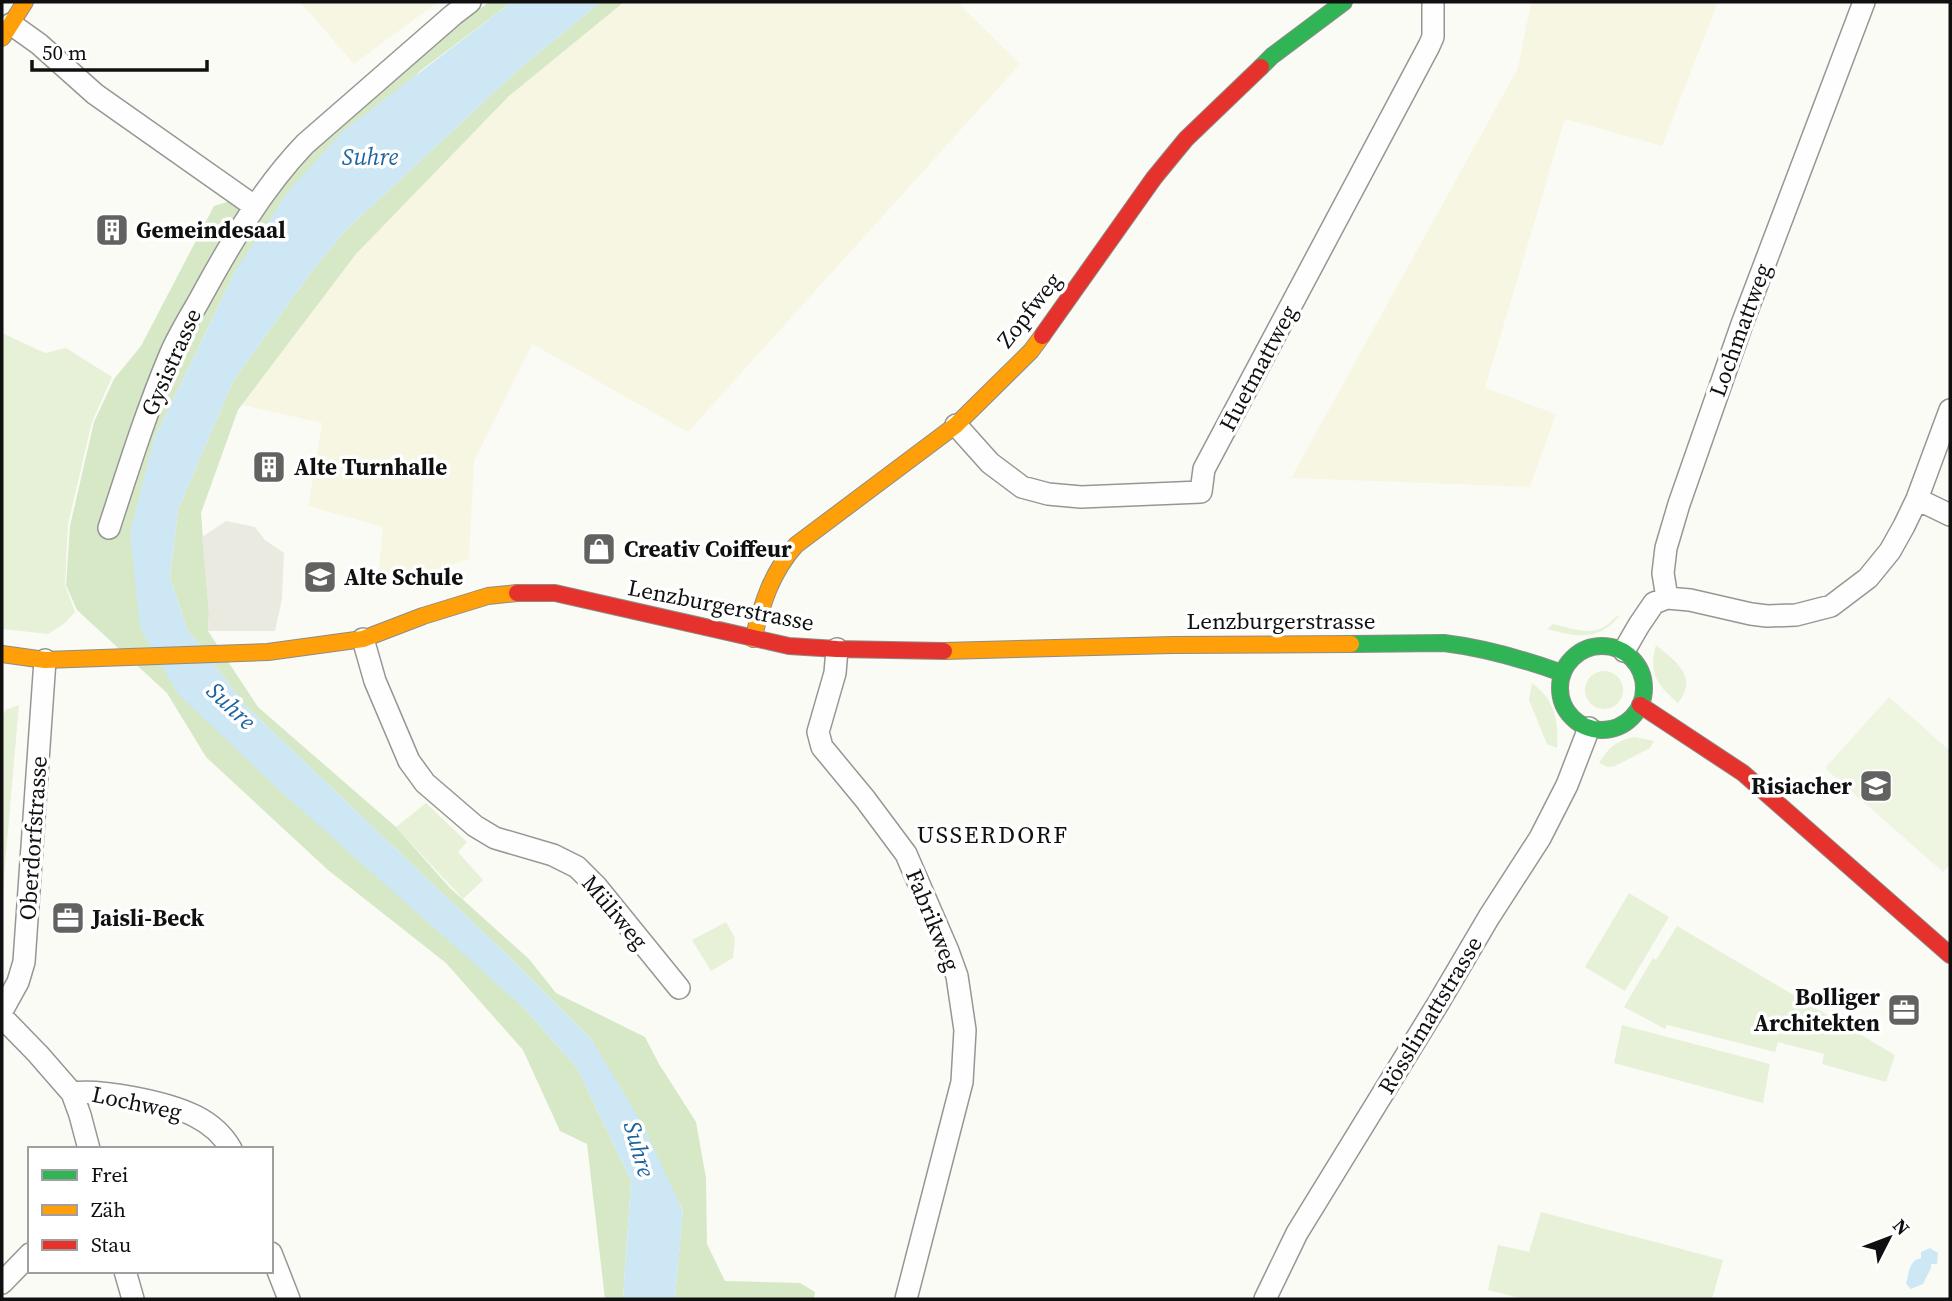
<svg xmlns="http://www.w3.org/2000/svg" width="1952" height="1301" font-family="'Source Serif 4',serif">
	<style>
		.farmland { fill: #f7f6e3 }
		.green { fill: #e6f1d7 }
		.forest { fill: #d6e8c5 }
		.pitch { fill: #eef5e1 }
		.plaza { fill: #ebeae1 }
		.water { fill: #cee7f5 }
		.lines { fill: none; stroke-linecap: round; stroke-linejoin: round }
		.street-casing { stroke: #969694; stroke-width: 24 }
		.fast-casing { stroke: #8c8c8a; stroke-width: 18 }
		.slow-casing { stroke: #8c8c8a; stroke-width: 18 }
		.jam-casing { stroke: #8c8c8a; stroke-width: 18 }
		.street { stroke: #fefefe; stroke-width: 21 }
		.fast { stroke: #30b455; stroke-width: 16 }
		.slow { stroke: #ff9f0a; stroke-width: 16 }
		.jam { stroke: #e5322d; stroke-width: 16 }
		.labels { text-anchor: middle; stroke-width: 7; stroke-linejoin: round; paint-order: stroke }
		.poi-label { font-size: 23px; font-weight: bold; fill: #101010; stroke: #fff; text-anchor: start }
		.street-label { font-size: 23px; fill: #101010; stroke: #fff }
		.water-label { font-size: 24px; font-style: italic; fill: #1d659e; stroke: #fff }
		.neighbourhood-label { font-size: 24px; letter-spacing: 2px; fill: #101010; stroke: #fff }
	</style>
	<rect width="100%" height="100%" fill="#fbfbf6"/>
	<path class="farmland" d="M300,2H438L354,64Z
		M624,2H957L1020,64L688,432L532,344L474,461L469,559L377,590L383,527L308,506L322,423L242,405L356,254L509,96Z
		M1531,2H1718L1662,146L1565,119L1485,388L1556,414L1530,487L1291,478L1518,68Z"/>
	<path class="green" d="M2,333L45,353L66,348L112,377L92,422L68,524L65,585L75,612L65,623L48,634L2,629Z
		M1617,616H1619C1598,643 1575,636 1547,629L1553,624C1568,627 1589,636 1604,627C1609,624 1613,619 1617,616Z
		M1656,645C1675,661 1699,676 1678,703C1657,685 1648,673 1656,645Z
		M1585 690a19 19 0 1 1 38 0a19 19 0 1 1-38 0Z
		M1532,683C1555,700 1559,721 1557,748L1547,744L1529,700Z
		M19,705L2,900V718L5,710Z
		M1635,737L1654,741L1650,748L1615,766L1608,767L1599,763C1609,747 1617,740 1635,737Z
		M426,803L467,842L458,852L483,880L463,899L396,827Z
		M1629,893L1669,917L1625,991L1585,967Z
		M726,922L735,938L733,958L711,971L692,940Z
		M1677,926L1895,1055L1886,1082L1822,1064L1824,1054L1778,1042L1775,1052L1667,1025L1665,1029L1624,1007L1653,958L1656,960Z
		M1622,1025L1770,1064L1763,1103L1614,1063Z
		M1541,1212L1723,1260L1712,1299H1524L1488,1290L1498,1245L1529,1252Z"/>
	<path class="forest" d="M489,2H512L420,71L236,270L154,439L140,628L524,1008L577,1068L631,1181L623,1299H605L587,1144L560,1131L523,1050L446,963L328,870L206,757L167,693L77,610L66,585L70,526L94,422L114,379L141,346L214,206L267,190L423,52Z
		M601,2H624L509,96L356,254L238,410L201,513L209,613L208,631L258,707L396,827L450,888L529,959L556,993L645,1037L659,1064L696,1122L706,1178L707,1244L725,1281L800,1283L815,1292L814,1299H675L683,1210L592,1040L506,954L247,707L187,629L170,578L178,510L233,381L312,271L343,233L520,68Z"/>
	<path class="pitch" d="M1889,697L1950,751V864L1943,872L1825,768Z"/>
	<path class="plaza" d="M226,521L255,527L265,540L284,553L282,599L275,631H208L209,613L202,537Z"/>
	<path class="water" d="M512,2H601L520,68L343,233L312,271L233,381L178,510L170,578L187,629L247,707L506,954L592,1040L644,1127L683,1211L675,1299H623L631,1181L577,1068L524,1008L278,789L178,694L140,628L130,533L154,439L236,270L287,193L343,131Z
		M1930,1248L1938,1253L1937,1264H1931V1268L1923,1284L1911,1289L1906,1284C1909,1273 1909,1260 1921,1258V1252Z"/>
	<g class="lines">
		<defs>
			<path id="street" d="M11,24L39,44L95,94L254,206
				M956,425L990,463L1022,487L1048,494L1081,497L1201,492L1204,469L1429,46L1433,37V2
				M1917,499L1950,515
				M109,528C128,470 146,412 170,355C178,336 190,317 200,299C230,244 262,189 305,144L453,15L470,2
				M1667,598L1690,600L1751,614L1767,616L1796,615L1831,606L1868,578L1890,551L1904,526L1917,499L1950,410
				M363,639L375,681L409,761L425,783L475,826L495,838L553,855L577,867L597,887L679,988
				M837,649L835,673L818,732L822,747L865,799L906,854L948,951L957,976L965,1030L962,1082L906,1299
				M1624,651L1639,625L1654,603L1667,598L1663,573L1666,548L1679,504L1742,324L1864,2
				M2,1011L18,982L24,962L45,660
				M2,1017L38,1054L72,1093L80,1115L89,1149
				M72,1093C102,1089 167,1102 195,1116C209,1123 223,1135 231,1149
				M271,1253L289,1299
				M125,1271L133,1299
				M2,1283L30,1254
				M1265,1299L1297,1233L1439,1002L1489,917L1540,838L1567,785L1589,728"/>
			<path id="fast" d="M1261,67L1272,56L1344,2
				M1351,644L1444,643C1485,648 1523,659 1562,673
				M1560 688a42 42 0 1 1 84 0a42 42 0 1 1-84 0Z"/>
			<path id="slow" d="M2,38L25,2
				M753,639C762,604 771,573 796,545L956,425L1031,351L1042,336
				M944,651L1173,645L1351,644
				M2,654L45,660L268,652L363,639L423,616L488,596L517,593"/>
			<path id="jam" d="M1042,336L1154,178L1186,139L1261,67
				M517,593H555L789,646L837,649L944,651
				M1640,705L1743,773L1950,955"/>
		</defs>
		<use href="#street" class="street-casing"/>
		<use href="#fast" class="fast-casing"/>
		<use href="#slow" class="slow-casing"/>
		<use href="#jam" class="jam-casing"/>
		<use href="#street" class="street"/>
		<use href="#fast" class="fast"/>
		<use href="#slow" class="slow"/>
		<use href="#jam" class="jam"/>
	</g>
	<defs>
		<symbol id="building-square" viewBox="-11 -11 22 22"><rect x="-9" y="-9" width="18" height="18" rx="4" fill="#626260" stroke="#fff"/><path d="M-4-6H4V6H1V3H-1V6H-4ZM-2.5-4.3h1.7v1.8h-1.7ZM.8-4.3h1.7v1.8H.8ZM-2.5-1h1.7V.8h-1.7ZM.8-1h1.7V.8H.8Z" fill="#fff"/></symbol>
		<symbol id="shop-square" viewBox="-11 -11 22 22"><rect x="-9" y="-9" width="18" height="18" rx="4" fill="#626260" stroke="#fff"/><path d="M-5-2.5h2.3a2.7 3.5 0 0 1 5.4 0H5L5.5 6h-11ZM-1.5-2.5h3a1.5 2.3 0 0 0-3 0Z" fill="#fff"/></symbol>
		<symbol id="school-square" viewBox="-11 -11 22 22"><rect x="-9" y="-9" width="18" height="18" rx="4" fill="#626260" stroke="#fff"/><path d="M0-5L7-2L0 1L-7-2ZM-4 1L0 2.5L4 1V4Q0 6-4 4Z" fill="#fff"/></symbol>
		<symbol id="office-square" viewBox="-11 -11 22 22"><rect x="-9" y="-9" width="18" height="18" rx="4" fill="#626260" stroke="#fff"/><path d="M-6-3h4V-5.5h4V-3h4V5H-6ZM-1-4.5V-3h2v-1.5ZM-6 0V1H6V0Z" fill="#fff"/></symbol>
	</defs>
	<g fill-rule="evenodd">
		<use href="#building-square" x="93" y="211" width="38" height="38"/>
		<use href="#building-square" x="250" y="448" width="38" height="38"/>
		<use href="#shop-square" x="580" y="530" width="38" height="38"/>
		<use href="#school-square" x="301" y="558" width="38" height="38"/>
		<use href="#school-square" x="1857" y="767" width="38" height="38"/>
		<use href="#office-square" x="49" y="899" width="38" height="38"/>
		<use href="#office-square" x="1885" y="991" width="38" height="38"/>
	</g>
	<g class="labels">
		<g class="poi-label">
			<text x="136" y="238">Gemeindesaal</text>
			<text x="294" y="475">Alte Turnhalle</text>
			<text x="624" y="557">Creativ Coiffeur</text>
			<text x="344" y="585">Alte Schule</text>
			<text x="1852" y="794" text-anchor="end">Risiacher</text>
			<text x="92" y="926">Jaisli-Beck</text>
			<text x="1880" y="1005" text-anchor="end">Bolliger<tspan x="1880" dy="26">Architekten</tspan></text>
		</g>
		<g class="street-label">
			<text transform="translate(1029 310) rotate(-52)" y="8">Zopfweg</text>
			<text transform="translate(1740 330) rotate(-70)" y="8">Lochmattweg</text>
			<text transform="translate(171 362) rotate(-66)" y="8">Gysistrasse</text>
			<text transform="translate(1258 368) rotate(-62)" y="8">Huetmattweg</text>
			<text transform="translate(721 605) rotate(11)" y="8">Lenzburgerstrasse</text>
			<text x="1281" y="629">Lenzburgerstrasse</text>
			<text transform="translate(33 838) rotate(-86)" y="8">Oberdorfstrasse</text>
			<text transform="translate(615 912) rotate(50)" y="8">Müliweg</text>
			<text transform="translate(933 920) rotate(68)" y="8">Fabrikweg</text>
			<text transform="translate(1430 1015) rotate(-59)" y="8">Rösslimattstrasse</text>
			<text transform="translate(137 1103) rotate(12)" y="8">Lochweg</text>
		</g>
		<g class="water-label">
			<text x="370" y="165">Suhre</text>
			<text transform="translate(231 706) rotate(43)" y="8">Suhre</text>
			<text transform="translate(639 1149) rotate(74)" y="8">Suhre</text>
		</g>
		<g class="neighbourhood-label">
			<text x="993" y="843">USSERDORF</text>
		</g>
	</g>
	<rect width="1952" height="1301" fill="none" stroke="#101010" stroke-width="7"/>
	<rect x="28" y="1147" width="245" height="126" fill="#ffffff" stroke="#9f9f9f" stroke-width="2"/>
	<rect x="42" y="1170" width="35" height="10" fill="#30b455" stroke="#9f9f9f" stroke-width="2"/>
	<text x="91" y="1182" font-size="21" fill="#101010">Frei</text>
	<rect x="42" y="1205" width="35" height="10" fill="#ff9f0a" stroke="#9f9f9f" stroke-width="2"/>
	<text x="91" y="1217" font-size="21" fill="#101010">Zäh</text>
	<rect x="42" y="1240" width="35" height="10" fill="#e5322d" stroke="#9f9f9f" stroke-width="2"/>
	<text x="91" y="1252" font-size="21" fill="#101010">Stau</text>
	<g transform="translate(1889 1238) rotate(48)" stroke="#ffffff" stroke-width="5" paint-order="stroke">
	<path d="M0-5L12 26L0 18L-12 26Z" fill="#101010"/>
	<text y="-10" font-size="19" font-weight="bold" text-anchor="middle" fill="#101010">N</text>
	</g>
	<path d="M32 60v10h175v-10" fill="none" stroke="#101010" stroke-width="3.5"/>
	<text x="42" y="60" font-size="21" fill="#101010" stroke="#ffffff" stroke-width="5" paint-order="stroke">50 m</text>
</svg>
